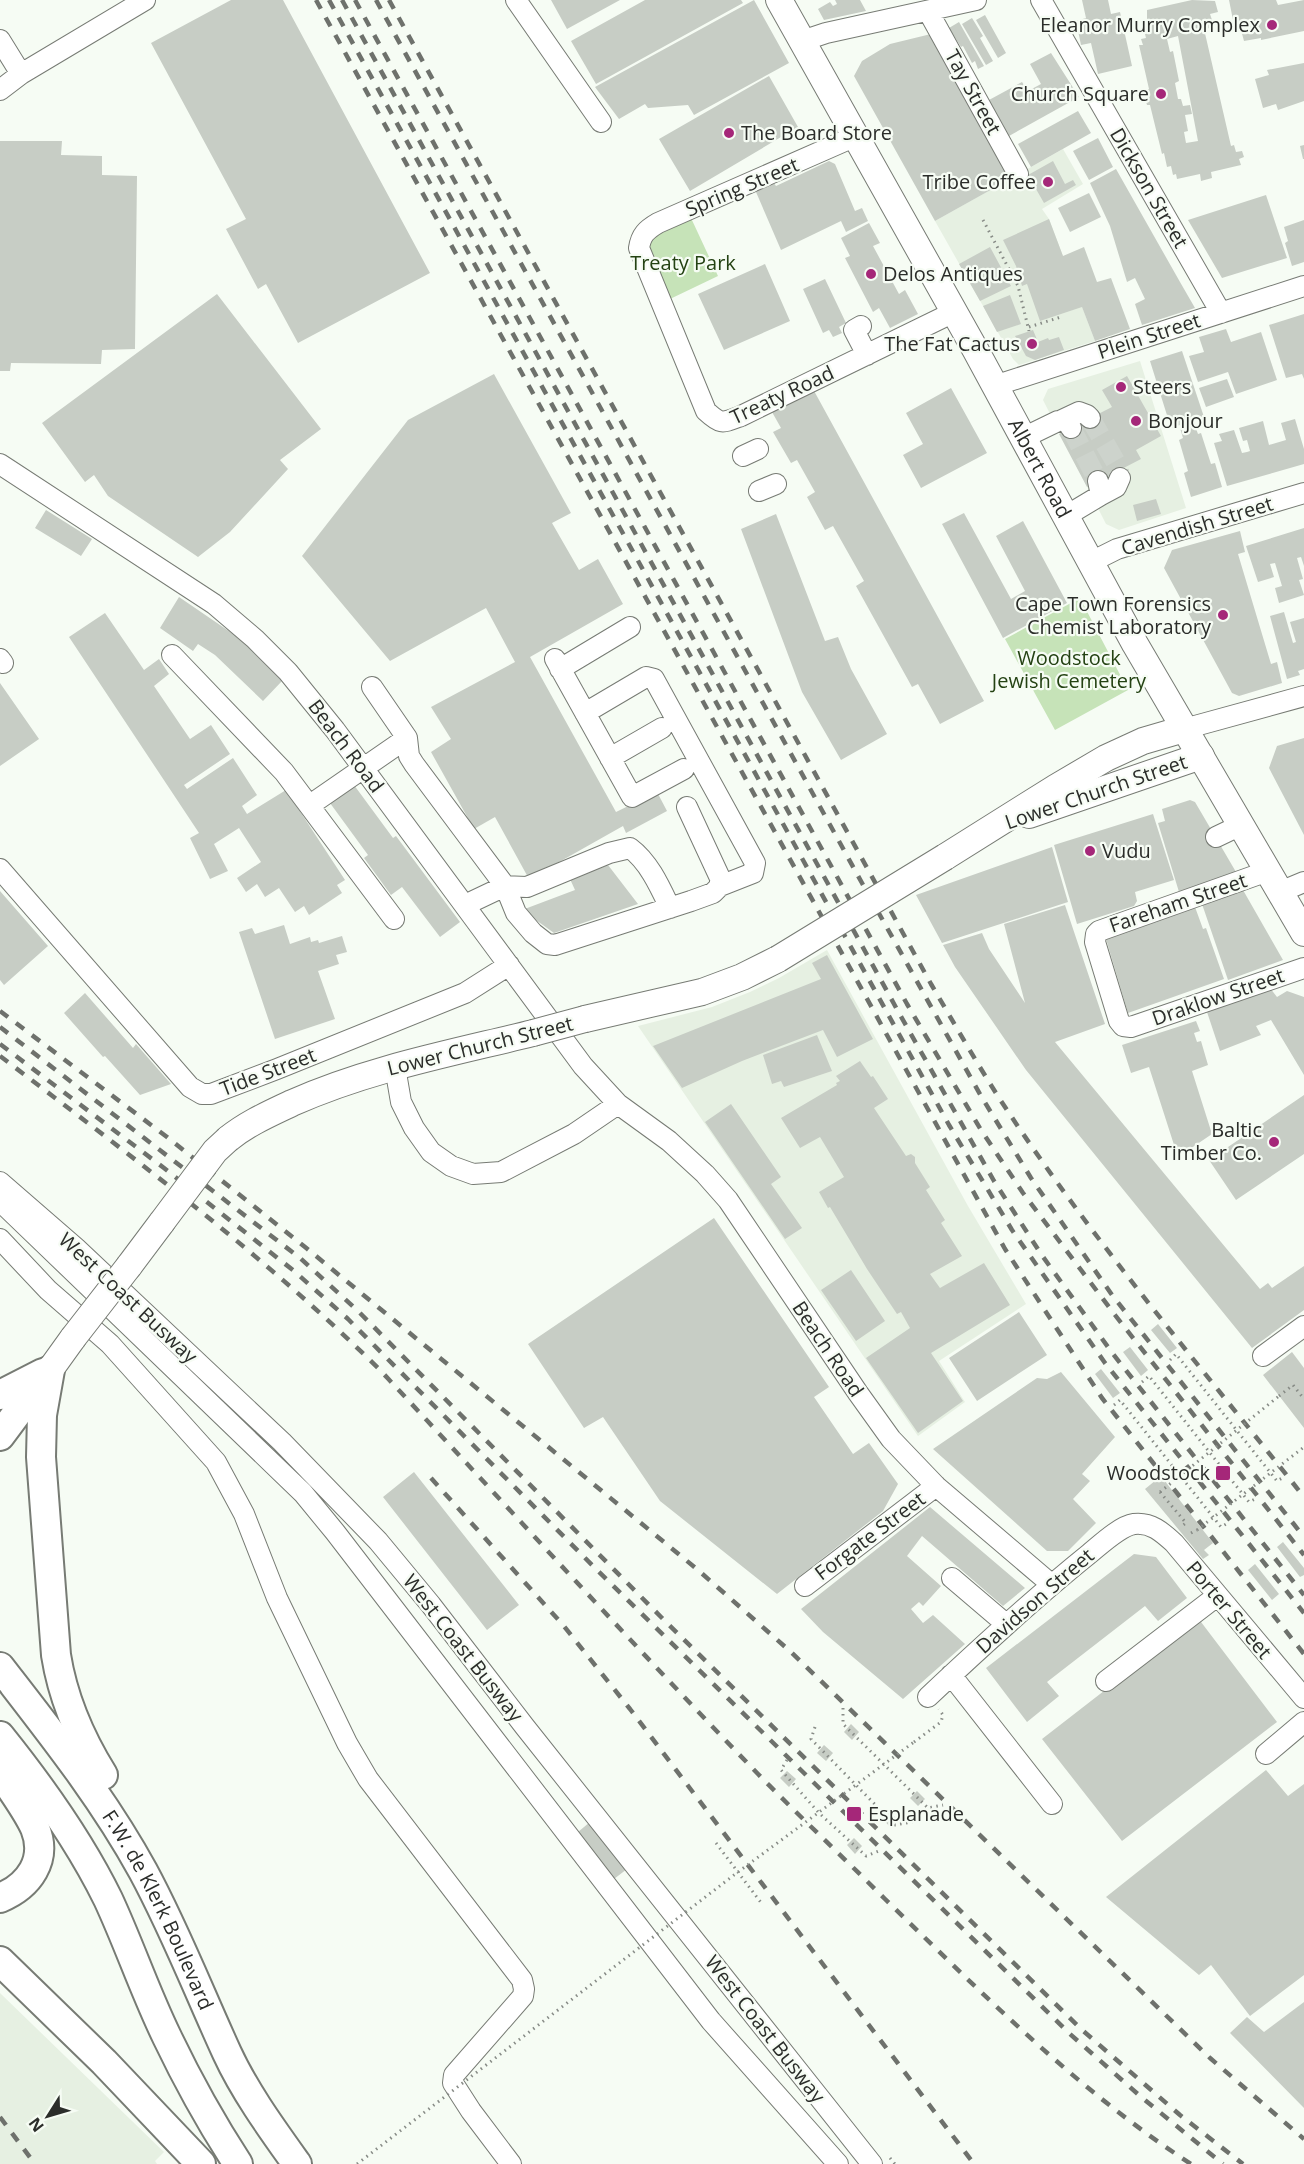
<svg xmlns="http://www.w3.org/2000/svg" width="1304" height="2164" font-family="'Open Sans',sans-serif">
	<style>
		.built { fill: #e6f0e2 }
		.green { fill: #c6e3b8 }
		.building { fill: #c7cdc5; fill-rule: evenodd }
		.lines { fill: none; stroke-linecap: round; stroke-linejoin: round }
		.minor-tunnel { stroke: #cdd3cc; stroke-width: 20; stroke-dasharray: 20 10; stroke-linecap: butt }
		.minor-casing { stroke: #777b74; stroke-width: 22 }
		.major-casing { stroke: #777b74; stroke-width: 28 }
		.highway-casing { stroke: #777b74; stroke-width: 32 }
		.path { stroke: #878b86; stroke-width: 3; stroke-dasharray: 1.5 4.5; stroke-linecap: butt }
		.minor { stroke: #fff; stroke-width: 20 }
		.major { stroke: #fff; stroke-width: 26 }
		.highway { stroke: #fff; stroke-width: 28 }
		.rail { stroke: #6e716c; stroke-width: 4.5; stroke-dasharray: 10 10; stroke-linecap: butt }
		.major-bridge-casing { stroke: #777b74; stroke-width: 28; stroke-linecap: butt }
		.path-bridge { stroke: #878b86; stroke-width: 3; stroke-dasharray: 1.5 4.5; stroke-linecap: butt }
		.major-bridge { stroke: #fff; stroke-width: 26 }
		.poi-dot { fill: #a52779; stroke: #f6fcf4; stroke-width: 2 }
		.labels { text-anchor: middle; stroke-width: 4.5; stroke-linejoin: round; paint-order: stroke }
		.poi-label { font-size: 20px; fill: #2b2d2a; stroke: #f6fcf4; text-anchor: end }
		.street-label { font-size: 20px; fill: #2b2d2a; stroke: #f6fcf4 }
		.park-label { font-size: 20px; fill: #244213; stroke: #f6fcf4 }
	</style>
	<rect width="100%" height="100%" fill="#f6fcf4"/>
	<path class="built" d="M1063,149L1083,184L1042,209L1049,219L1095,341L1019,365L1013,359L935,221Z
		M1140,361L1186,508L1119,530L1106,524L1043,400L1048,389Z
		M827,950L968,1206L1026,1304L939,1361L965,1402L918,1436L638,1026L712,1007L750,992L779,978Z
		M0,1993L164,2152L155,2161L157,2164H0Z"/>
	<path class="green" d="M691,218L718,276L670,299L648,249L650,238Z
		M1080,598L1128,690L1055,730L1005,639Z"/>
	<path class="building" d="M231,0H283L430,273L298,343L266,284L258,289L226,229L246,219L151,43Z
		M551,0H620L567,29Z
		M645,0H741L743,3L596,84L571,41Z
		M754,0L789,63L694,115L688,105L648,108L645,104L619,119L595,87Z
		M835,0H860L866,11L824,20L818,9L830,2L833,6L837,4Z
		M1082,0H1108L1111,14L1120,12L1132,66L1098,74L1091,43L1081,45L1076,21L1086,18Z
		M1192,0L1215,1L1218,12L1210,14L1212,20L1208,21L1210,28L1204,29L1231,146L1234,145L1236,152L1242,151L1244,157L1239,159L1241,165L1211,172L1212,178L1201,181L1200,174L1177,179L1176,174L1173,175L1171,166L1167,167L1164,153L1162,154L1150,105H1147L1143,90L1149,89L1139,45H1143L1141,39L1146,38L1143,26L1147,25V10ZM1178,36L1198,141L1186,143L1184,132L1188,131L1185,115L1192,114L1190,105L1183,106L1181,99H1178L1175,83L1179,81L1173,51L1170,52L1167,39Z
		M1229,0H1276L1278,5L1304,0V31L1261,40V38L1244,41L1238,19L1233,20Z
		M985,15L1006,53L998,58L976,20Z
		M972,18L983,36L980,38L993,61L986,65L962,24Z
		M959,22L984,66L978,69L975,61L972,63L963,46L961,47L949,28Z
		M931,34L1012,178L935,221L854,76L862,61L890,44Z
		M1051,53L1079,97L1009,136L989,100L1022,82L1028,91L1041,84L1030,64Z
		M1304,63V101L1278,110L1276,104L1263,108L1255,79L1269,75L1267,70Z
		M769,76L798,127L690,191L659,139Z
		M1078,111L1091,133L1031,167L1018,144Z
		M1098,138L1113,167L1089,180L1073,151Z
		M0,141H62L61,155L102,156V175L137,176L135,349L102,350L101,364L11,363L10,371H0Z
		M1304,145V159H1303L1300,146Z
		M829,161L835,164L855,211L862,208L868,221L846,232L841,221L781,250L756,192L774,183L776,186Z
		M1053,161L1065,184L1073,180L1076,185L1044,203L1028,175Z
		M1116,169L1180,282L1195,308L1142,325L1135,304L1145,299L1135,278L1127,282L1110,226L1090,183Z
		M1089,193L1101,217L1070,232L1058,208Z
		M1266,195L1287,258L1222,278L1188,220Z
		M1049,219L1063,256L1084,247L1097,282L1111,278L1130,329L1095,341L1082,307L1040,321L1027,284L1022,286L1016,266L1003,240Z
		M1304,220V262L1292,266L1285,243L1288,241L1284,227Z
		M869,223L880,243L873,246L899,294L905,290L918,314L890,328L879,308L873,312L845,258L850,256L841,238Z
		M990,247L1011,286L980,301L959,264Z
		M765,264L790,321L724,350L698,294Z
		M825,279L846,323L839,327L842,333L833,337L829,330L823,333L803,289Z
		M217,294L321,429L280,460L288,469L230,532L198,557L108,496L94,475L85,482L42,423Z
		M1010,295L1021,324L997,332L983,306Z
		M1304,314V379L1302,374L1286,378L1269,325Z
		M1226,329L1231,342L1261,332L1277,380L1236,394L1228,372L1198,382L1189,356L1204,352L1199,337Z
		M1033,330L1038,342L1048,338L1049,340L1059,337L1064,350L1035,360L1026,356L1015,336Z
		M1182,351L1204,417L1171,428L1150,361Z
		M494,374L571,513L552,523L579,570L598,559L623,604L530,657L616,812L657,792L667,811L626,833L623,826L529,879L495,817L474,829L431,752L451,739L431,707L515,662L486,608L390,661L302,556L408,420Z
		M1127,376L1161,436L1136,450L1141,459L1087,487L1059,434L1112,407L1102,390Z
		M1227,379L1234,397L1206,407L1199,388Z
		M951,388L987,453L921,488L903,455L923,444L906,413Z
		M813,389L984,701L940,724L918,684L912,687L856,586L864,581L833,526L825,530L807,497L815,492L797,460L791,463L773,432L781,428L772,412Z
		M1295,419L1304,449V464L1227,486L1214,443L1222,441L1219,434L1234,430L1242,453L1247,452L1250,451L1247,440L1243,441L1239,428L1263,421L1269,445L1286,440L1281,423Z
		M1194,423L1198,434L1201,433L1211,464L1215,463L1222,487L1191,497L1184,473L1188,471L1179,440L1183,438L1180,428Z
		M1156,499L1161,514L1137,521L1133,505Z
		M46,510L92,539L81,556L35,528Z
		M964,513L1011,599L1025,591L996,536L1023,521L1067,603L1003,638L942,524Z
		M776,514L825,641L838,637L851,669L887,734L841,760L802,692L741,529Z
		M1304,528V566L1301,557L1297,558L1303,579L1299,580L1304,595L1279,603L1275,588L1282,586L1275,563L1270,564L1274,577L1258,582L1246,546Z
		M1240,531L1245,552L1238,554L1271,664L1277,662L1282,683L1239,696L1232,693L1164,568L1172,550Z
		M179,597L239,638L282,681L263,701L215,655L198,644L193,651L160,628Z
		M1284,612L1293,643L1296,642L1290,622L1304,618V669L1298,671L1300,675L1287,679L1270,616Z
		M105,613L144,670L159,659L169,674L154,686L190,739L211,725L230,754L184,785L187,789L233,758L257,795L242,806L247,814L286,790L345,880L337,885L342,893L309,915L304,906L295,912L279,888L265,897L257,884L246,892L237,878L261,862L239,828L214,844L228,871L210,879L190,838L199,833L69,637Z
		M0,683L39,739L0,766Z
		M1304,738V835L1269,768L1277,746Z
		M354,785L393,838L396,836L460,922L440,937L402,887L391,895L364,858L368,855L330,803Z
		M1190,800L1195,802L1236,872L1179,892L1158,823L1165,821L1162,809Z
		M1153,814L1174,880L1135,892L1137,901L1134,906L1077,924L1054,845Z
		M1052,847L1068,902L942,943L916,895Z
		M608,865L638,904L554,933L522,910L575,890L570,879Z
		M1243,890L1283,960L1228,980L1202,904Z
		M0,891L48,946L4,985L0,980Z
		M1065,905L1105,1024L1055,1042L1260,1289L1268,1283L1272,1288L1304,1266V1310L1252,1348L1026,1070L955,967L943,945L982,933L989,949L1025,1003L1004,924Z
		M1195,907L1203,929L1206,928L1224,979L1128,1013L1106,939Z
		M284,925L290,944L310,937L311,942L318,940L319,943L342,936L347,952L336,955L339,964L318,971L335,1019L275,1039L239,932L252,928L255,934Z
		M827,955L873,1039L837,1057L823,1030L742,1061L682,1088L653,1046L821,979L812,963Z
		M1270,988L1277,997L1287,991L1304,997V1075L1271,1020L1256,1026L1261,1035L1220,1051L1207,1012Z
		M85,993L133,1048L136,1044L171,1084L140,1095L105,1056L103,1057L64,1013Z
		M1196,1021L1200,1031L1194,1033L1197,1042L1201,1041L1208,1065L1192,1071L1212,1134L1184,1153L1175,1148L1149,1067L1131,1073L1122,1045Z
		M817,1035L832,1071L784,1087L781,1081L772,1084L763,1055Z
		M860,1061L871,1077L873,1076L888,1099L874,1108L906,1156L911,1154L915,1157V1163L930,1187L926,1190L945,1220L941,1223L962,1256L930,1274L940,1288L984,1263L1010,1305L931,1353L963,1401L918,1433L866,1358L910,1328L901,1312L897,1314L867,1269L830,1207L828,1208L819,1192L844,1177L820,1137L800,1148L781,1118L837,1085L836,1083L840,1081L836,1076Z
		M1304,1095V1154L1236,1200L1209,1160Z
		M731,1104L781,1177L771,1184L802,1228L785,1239L705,1122Z
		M714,1218L829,1387L814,1397L853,1454L869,1443L898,1484L883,1511L777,1594L660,1501L603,1417L584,1428L528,1344Z
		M851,1270L885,1321L856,1341L821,1290Z
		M1019,1312L1047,1355L977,1401L949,1358Z
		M1158,1324L1177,1348L1170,1353L1151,1330Z
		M1130,1347L1148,1370L1141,1376L1123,1352Z
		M1292,1352L1304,1368V1428L1263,1375Z
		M1101,1369L1120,1393L1113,1398L1095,1374Z
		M1061,1372L1115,1437L1082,1474L1090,1481L1073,1499L1096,1523L1068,1551H1047L933,1449L1037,1378L1047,1379Z
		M414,1472L519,1605L487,1630L383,1497Z
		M1161,1476L1213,1543L1204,1550L1209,1555L1203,1559L1145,1489Z
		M930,1507L1025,1588L1003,1606L922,1536L907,1556L941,1586L923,1606L919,1602L911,1609L923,1623L933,1615L965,1644L903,1699L823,1632L801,1609Z
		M1283,1542L1304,1568V1575L1300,1577L1277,1547Z
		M1134,1554L1156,1557L1187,1598L1158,1621L1145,1606L1047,1682L1059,1696L1027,1722L986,1668Z
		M1255,1564L1279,1594L1272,1600L1248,1570Z
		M1198,1618L1277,1722L1122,1841L1042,1739Z
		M851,1724L859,1732L852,1740L844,1732Z
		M824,1745L833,1753L826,1761L817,1753Z
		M1266,1770L1288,1796L1304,1784V1975L1250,2016L1211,1965L1199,1975L1106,1897Z
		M787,1771L796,1779L789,1787L780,1778Z
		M917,1791L925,1799L918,1806L910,1798Z
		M889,1811L897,1819L890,1827L882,1818Z
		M590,1822L627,1869L614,1879L578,1832Z
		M854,1838L862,1846L855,1854L847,1845Z
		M1304,2002V2108L1230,2033L1247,2017L1264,2032Z"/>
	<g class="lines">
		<path class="minor-tunnel" d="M1090,418L1118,466L1120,478
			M1071,428L1098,481"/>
		<defs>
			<path id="minor" d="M516,0L601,122
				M1041,0L1221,313
				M928,11L1018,174
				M0,40L21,74
				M802,41L826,33L976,0
				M0,90L21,74L145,0
				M856,136L658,223C646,230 641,235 639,248L706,411C721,425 722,423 741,416L954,312
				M861,326L854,330L867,355
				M994,386L1304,286
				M1062,420L1079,412L1087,415L1090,418
				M1023,438L1058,421C1064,420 1068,422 1071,428
				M743,456L758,449
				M0,464L214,604L255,639L288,672L335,730L583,1066L618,1104L669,1141L705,1174L728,1200L858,1393L891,1439L936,1486L1051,1584
				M759,491L776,484
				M1101,495L1116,487L1120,478
				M1066,516L1101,495L1098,481
				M1091,562L1117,549L1304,493
				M172,655L284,772L394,919
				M0,659L3,663
				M555,659L632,797L684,769
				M560,669L630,627
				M372,687L407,738L409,756L414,764L505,886L516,913L533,933L547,944L555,945L691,901L713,893L720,886V878L687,807
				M585,713L646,677L654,679L755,863L753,873L720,886
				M1184,729L1304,696
				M610,758L662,728
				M310,805L407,738
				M1216,837L1241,825
				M0,869L190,1087L202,1094H211L277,1069L465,993L509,965
				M1268,871L1099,931L1096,934L1095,942L1119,1021L1123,1026L1131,1027L1304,968
				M1280,892L1304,882
				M465,905L505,886L527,887L609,853L630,848C649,862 660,887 670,908
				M395,1067L401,1102L414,1128L431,1152L451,1166L473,1174L501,1172L574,1134L618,1104
				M0,1182L76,1248L282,1442L378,1541L431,1605L525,1727L872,2164
				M0,1201L303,1493L335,1532L711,2021L838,2164
				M0,1239L48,1290L110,1344L216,1462L244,1514L277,1598L347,1743L368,1779L522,1980L524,1989L523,1996L454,2075L453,2083L471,2111L511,2164
				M1263,1356L1304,1326
				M952,1578L1006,1624
				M805,1586L936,1486
				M951,1675L1052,1804
				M1106,1681L1217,1596
				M928,1697C980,1648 1033,1599 1089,1554C1100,1545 1120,1526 1134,1524C1151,1522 1162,1532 1174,1543L1304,1698
				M1266,1754L1304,1722"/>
			<g id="major">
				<path id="s1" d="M779,0L975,349L1135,644L1304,933"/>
				<path d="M1029,815L1201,756"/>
				<path d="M945,857L1055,788L1106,758L1143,741L1184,729"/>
				<path d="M585,1019L702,992L742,977L778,959"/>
				<path d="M228,1139C248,1123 269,1114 292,1103C368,1069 452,1053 533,1033"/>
				<path d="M129,1266L162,1222"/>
				<path d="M50,1370L73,1338"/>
			</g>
			<g id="highway">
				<path d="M50,1370L42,1415L41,1457L56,1655C63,1699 80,1738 103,1775"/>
				<path d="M0,1395L43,1373"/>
				<path d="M0,1436L47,1373"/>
				<path id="s2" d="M0,1667C51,1733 103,1798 143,1871C175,1930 199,1992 227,2053C245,2092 272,2129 297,2164"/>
				<path d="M0,1736C41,1787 79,1840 108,1899C129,1944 145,1992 167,2037C188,2081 212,2124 238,2164"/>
				<path d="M0,1772C11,1789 27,1810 35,1828C48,1860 29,1886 0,1898"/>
				<path d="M0,1961L104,2062L201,2164"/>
			</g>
		</defs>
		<use href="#minor" class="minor-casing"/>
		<use href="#major" class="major-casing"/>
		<use href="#highway" class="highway-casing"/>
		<path class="path" d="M983,220L1018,286L1029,331
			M1029,327L1061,317
			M1170,1360L1176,1354L1277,1481L1284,1477
			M1142,1382L1149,1376L1249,1502L1255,1499
			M1279,1396L1293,1385L1304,1399
			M1114,1405L1120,1400L1221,1527L1228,1523
			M1160,1492L1186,1523L1182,1526
			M1191,1533L1197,1530
			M843,1708V1724L928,1808L943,1805
			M815,1727L811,1739L895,1825L912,1822
			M914,1742L941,1722L943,1715L939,1709
			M787,1760L781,1770L819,1813L866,1856L879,1851
			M716,1843L762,1904
			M890,2158L895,2164"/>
		<use href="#minor" class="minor"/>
		<use href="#major" class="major"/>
		<use href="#highway" class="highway"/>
		<path class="rail" d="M316,0L1005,1249L1102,1398L1304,1654
			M329,0L949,1125L1012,1230L1105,1363L1304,1613
			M342,0L899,1013L994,1181L1041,1254L1113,1354L1304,1595
			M355,0L907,1004L981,1130L1023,1193L1115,1315L1304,1555
			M376,0L862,883L981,1096L1031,1178L1112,1295L1304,1537
			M389,0L931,984C957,1028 982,1073 1011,1116C1099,1248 1205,1372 1304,1497
			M0,1011L167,1137L305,1247L698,1570L791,1652L1210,2058L1304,2139
			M0,1027L300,1258L358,1311L661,1617L1081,2029L1180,2115L1243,2164
			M0,1044L164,1168L294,1271L348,1319L598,1571L1070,2034L1140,2096L1223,2164
			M0,1056C131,1156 263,1254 380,1370C506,1505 630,1642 759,1775C800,1817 843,1857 885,1899C982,1993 1077,2090 1191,2164
			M431,1478L563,1625L630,1709L974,2164
			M0,2117L35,2164"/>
		<defs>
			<path id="major-bridge" d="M778,959L945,857
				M533,1033L585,1019
				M162,1222L215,1151L228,1139
				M73,1338L129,1266"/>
		</defs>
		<use href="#major-bridge" class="major-bridge-casing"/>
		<path class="path-bridge" d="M1160,1492L1279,1396
			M1197,1530L1304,1447
			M357,2164L738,1872L914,1742"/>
		<use href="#major-bridge" class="major-bridge"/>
	</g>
	<g class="poi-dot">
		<circle cx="1272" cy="25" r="6"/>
		<circle cx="1161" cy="94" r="6"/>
		<circle cx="729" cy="133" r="6"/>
		<circle cx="1048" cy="182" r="6"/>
		<circle cx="871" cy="274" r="6"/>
		<circle cx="1032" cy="344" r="6"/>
		<circle cx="1121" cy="387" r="6"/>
		<circle cx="1136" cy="421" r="6"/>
		<circle cx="1223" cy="615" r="6"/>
		<circle cx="1090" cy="851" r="6"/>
		<circle cx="1274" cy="1142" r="6"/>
		<rect x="1215" y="1465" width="16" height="16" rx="3"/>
		<rect x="846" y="1806" width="16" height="16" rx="3"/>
	</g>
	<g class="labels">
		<g class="poi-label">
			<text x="1260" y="32">Eleanor Murry Complex</text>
			<text x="1149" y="101">Church Square</text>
			<text x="741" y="140" text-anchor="start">The Board Store</text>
			<text x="1036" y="189">Tribe Coffee</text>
			<text x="883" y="281" text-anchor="start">Delos Antiques</text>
			<text x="1020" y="351">The Fat Cactus</text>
			<text x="1133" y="394" text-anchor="start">Steers</text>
			<text x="1148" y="428" text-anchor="start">Bonjour</text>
			<text x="1211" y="611">Cape Town Forensics<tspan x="1211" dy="23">Chemist Laboratory</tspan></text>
			<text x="1102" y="858" text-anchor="start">Vudu</text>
			<text x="1262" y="1137">Baltic<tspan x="1262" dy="23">Timber Co.</tspan></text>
			<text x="1210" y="1480">Woodstock</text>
			<text x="868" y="1821" text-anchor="start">Esplanade</text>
		</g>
		<g class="street-label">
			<text transform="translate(973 92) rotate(61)" y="7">Tay Street</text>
			<text transform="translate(742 187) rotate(-23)" y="7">Spring Street</text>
			<text transform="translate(1149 188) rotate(60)" y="7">Dickson Street</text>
			<text transform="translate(1149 336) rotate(-18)" y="7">Plein Street</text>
			<text transform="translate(782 395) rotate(-25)" y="7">Treaty Road</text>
			<text dy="7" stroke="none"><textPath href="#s1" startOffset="536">Albert Road</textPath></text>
			<text transform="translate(1197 526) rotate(-17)" y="7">Cavendish Street</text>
			<text transform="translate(346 746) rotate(53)" y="7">Beach Road</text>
			<text transform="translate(1096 792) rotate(-19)" y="7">Lower Church Street</text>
			<text transform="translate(1178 903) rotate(-19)" y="7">Fareham Street</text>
			<text transform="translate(1218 997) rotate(-19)" y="7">Draklow Street</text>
			<text transform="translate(480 1046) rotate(-14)" y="7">Lower Church Street</text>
			<text transform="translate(268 1072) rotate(-21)" y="7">Tide Street</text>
			<text transform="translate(128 1298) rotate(43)" y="7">West Coast Busway</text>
			<text transform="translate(828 1349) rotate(56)" y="7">Beach Road</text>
			<text transform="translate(870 1536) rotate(-37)" y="7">Forgate Street</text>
			<text transform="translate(1035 1601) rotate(-41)" y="7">Davidson Street</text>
			<text transform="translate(1229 1610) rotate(50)" y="7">Porter Street</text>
			<text transform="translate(463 1648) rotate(52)" y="7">West Coast Busway</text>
			<text dy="7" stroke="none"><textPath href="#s2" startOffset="291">F.W. de Klerk Boulevard</textPath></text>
			<text transform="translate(765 2029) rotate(52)" y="7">West Coast Busway</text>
		</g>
		<g class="park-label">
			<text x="683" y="270">Treaty Park</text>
			<text x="1069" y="665">Woodstock<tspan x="1069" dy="23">Jewish Cemetery</tspan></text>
		</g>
	</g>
	<g transform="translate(48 2116) rotate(233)" stroke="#f6fcf4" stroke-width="4.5" paint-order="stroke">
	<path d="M0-4.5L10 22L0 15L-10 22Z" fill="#2b2d2a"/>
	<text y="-9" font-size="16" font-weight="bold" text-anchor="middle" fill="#2b2d2a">N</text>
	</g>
</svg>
